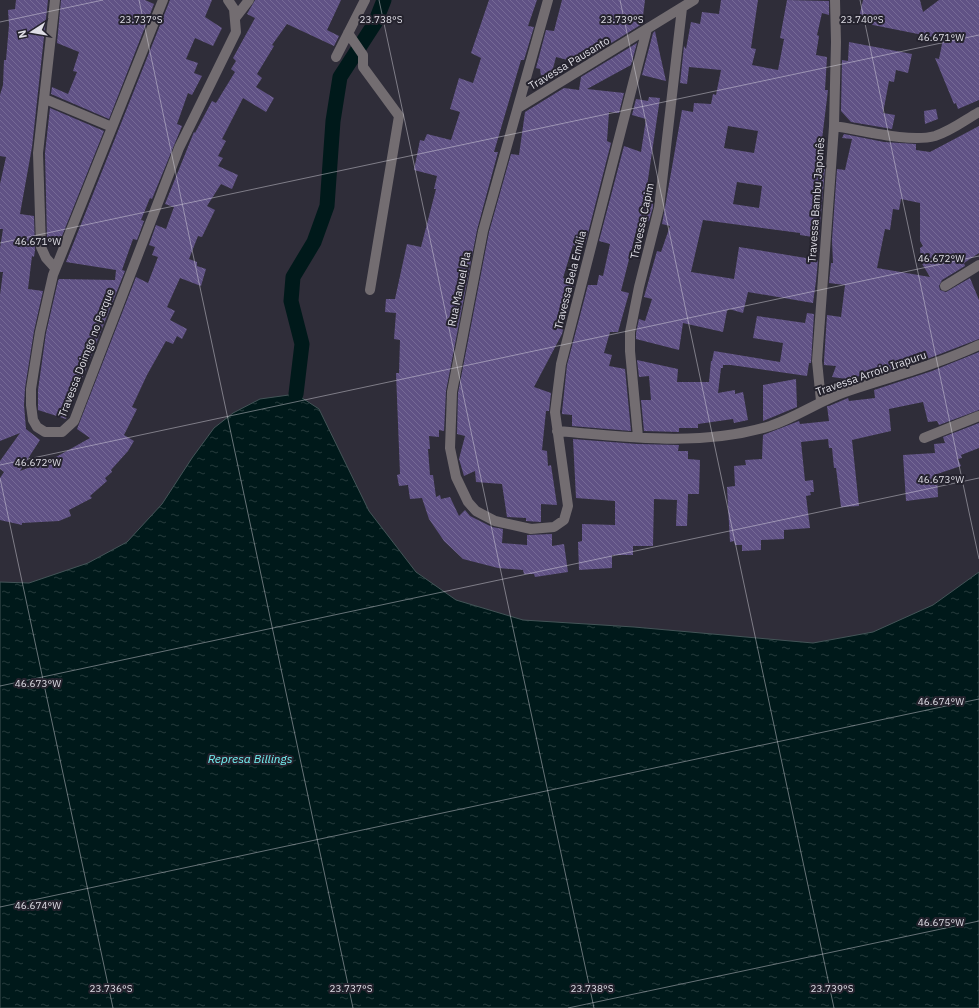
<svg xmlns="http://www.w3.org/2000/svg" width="979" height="1008" font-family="'IBM Plex Sans',sans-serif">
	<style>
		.water { fill: url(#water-ripples); stroke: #435457 }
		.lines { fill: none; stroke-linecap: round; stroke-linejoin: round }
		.canal { stroke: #00191a; stroke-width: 15 }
		.building { fill: url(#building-back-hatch); fill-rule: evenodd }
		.minor { stroke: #736d71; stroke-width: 10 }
		.ticks { fill: none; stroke: #dfdee6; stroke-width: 1; stroke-opacity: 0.45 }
		.labels { text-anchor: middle; stroke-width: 4; stroke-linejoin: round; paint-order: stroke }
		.street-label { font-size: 11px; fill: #dfdee6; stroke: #25232e }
		.water-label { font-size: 12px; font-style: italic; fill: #73f1f3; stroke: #25232e }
		.ticks-label { font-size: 10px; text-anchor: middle; fill: #dfdee6; stroke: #25232e; stroke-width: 4; stroke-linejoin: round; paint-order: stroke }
	</style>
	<defs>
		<pattern id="water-ripples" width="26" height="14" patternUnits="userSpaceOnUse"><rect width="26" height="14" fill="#00191a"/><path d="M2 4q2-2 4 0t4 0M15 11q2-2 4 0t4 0" fill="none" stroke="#253a3b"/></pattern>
		<pattern id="building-back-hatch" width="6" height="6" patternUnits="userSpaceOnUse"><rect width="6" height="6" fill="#605285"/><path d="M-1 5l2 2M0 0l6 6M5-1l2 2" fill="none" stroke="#766a96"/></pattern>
	</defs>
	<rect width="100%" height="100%" fill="#2f2d39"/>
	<path class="water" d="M296,394L319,409L369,511L416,572L456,600L523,620L634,627L813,643L873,632L933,605L979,572V1008H0V582L29,583L88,563L127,542L162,504L192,458L214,428L233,413L260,399Z"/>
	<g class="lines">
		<path class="canal" d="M296,394L302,344L291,301L293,277L314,242L327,206L333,121L340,77L375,23L384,0"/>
	</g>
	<path class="building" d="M16,0H48L32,147L20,214L34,216L35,250L34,257L32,256L28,289L43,291L34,331L25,388L24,405L26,429L40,440L20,471L56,457L90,438L77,429L136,277L148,283L158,257L152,255L155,247L149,245L156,225L166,229L174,207L165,204L194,132L195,133L212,101L216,103L235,72L231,69L236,61L233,58L255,18L247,14L255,0H341L327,30L339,36L334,46L287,24L272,45L274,46L257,74L262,78L256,87L274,98L266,112L243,98L222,139L226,141L218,156L223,158L218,166L238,175L232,189L221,184L207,206L215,210L202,237L198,236L189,259L197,262V266L206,269L201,286L180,278L167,307L175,311L170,320L187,329L182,339L177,336L173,344L166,341L147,375L132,407L137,409L124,435L134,441L128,451L111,470L112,472L105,478L107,481L90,496L92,498L69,510L71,516L59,521L22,523V525L0,520V478L4,472L0,469V461L20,433L0,441V295L3,272H0V248L3,229H0V184L6,157L0,156V95L3,85L4,60H6L9,25L8,10L15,9Z
		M61,0H145L154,4L109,119L51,94L52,87L68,94L77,72L73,71L79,52L57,43Z
		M170,0H212L205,17L222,28L213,46L195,38L186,59L198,63L194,73L202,76L192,95L188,93L177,124L182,126L152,199L150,198L141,220L144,221L137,240L133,239L122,270L125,271L66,419L38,410V390L46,333L58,281L59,279L115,280L116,270L66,262Z
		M489,0H537L528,26L534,27L524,60H521L494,152H498L477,230L446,391L444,431L439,430V437L429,436L430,449H428L430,475H433L436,497L440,495L441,499L450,497L459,516L465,510L470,516L492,527L503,529L502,543L527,545V535L552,534V546L564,544L568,572L535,577L534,574H524L523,570L498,568L463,559L444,541L429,519L422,498L410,499L408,485L399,486L397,475L400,474L396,373H399L400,340L394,339L396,313L385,312L386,299H395L407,244L421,247L436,189H434L437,176L414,170L420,140L424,141L427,134L451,140L460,112L450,109L459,78L473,83L481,58L471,53Z
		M562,0H645L642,24L579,63L556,57L551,76H541L540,69L536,68L546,30L554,31Z
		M721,0H758L751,48L756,49L752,65L778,70L784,39L780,38L787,0L829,1V15L822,13L817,35L819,36L816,55L827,57L825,90H828L818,172L822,166L825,167L819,238L800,235V233L703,220L691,272L734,279L739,247L818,260L816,281L813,303L748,292L743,313L729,309L727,311L723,332L683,323L679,350L636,339V333L639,319L645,321L652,299L644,297L657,251L661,252L670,226L662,224L682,110L693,112L694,103L711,104L713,94L716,95L721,70L689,67L687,84L680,83L684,46L686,49L691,22L700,24L702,12L719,14ZM728,126L758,131L754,153L724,148ZM737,182L762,186L759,208L733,204Z
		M863,0H920L923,12L939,0H979V100L958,109L956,103L954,104L935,58L939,59L943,39L858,22Z
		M655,31L659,50L666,81L642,75L653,33Z
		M849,42L912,54L908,73L896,70L894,82L889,81L883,113L895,115L892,129L851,122L841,111L842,60L848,61Z
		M637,43L631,65L587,89L624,93L619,113L609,112L607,141L611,143L586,241L583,249L573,245L563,278L575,281L562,334L534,387L551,393L549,411H546L542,450L547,451L548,466L551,465L557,505L541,504V522L526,521V518L507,517L502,484L476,482L475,471L464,476L459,459L465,436L457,434L458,393L489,232L511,154L519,155L525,112L564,88L579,90L581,77Z
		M649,97L660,98L647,186L644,197L653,200V207L649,221L645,222L643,230L637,228L621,291L629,293L618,332H610L604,353L612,355L609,366L625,369L631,431L572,426V415L562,414V412L567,365L588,285H597L599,275L603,276L610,244L599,241L624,146L641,152L646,119L632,115L636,99L648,101Z
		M50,108L104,131L60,241L47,239L45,153Z
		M936,109L938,119L925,124L924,111Z
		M979,126V253L964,263L965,266L942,280L939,286L940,290L946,292L970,278L979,300V339L927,359L872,376V373L847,379L832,377L836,366L824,365V361L827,315L841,317L845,285L829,283L831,263H833L832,240L837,169L845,170L852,139L842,138L844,134L884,142L916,144V150L930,152ZM901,199L920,203V241L923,246L920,248L921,262L930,277L877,268L885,229L890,230L893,209L899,210Z
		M807,313L814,314L811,363H809L807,376L731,365H723V368H721L718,393L735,390V394L743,392L748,420L734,423L733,419L698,424V428H679V432L644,431L641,400H651L649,376L639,377L637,360L678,369L677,382H709L711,361H712L714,351L780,362L783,343L753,338L757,316L805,323Z
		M979,352V410L939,425L937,421L928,422L923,402L889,409L891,431L852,440L859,506L841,507L836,468H834L832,448H829L828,439L801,442L805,481L813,480L814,492H810L811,495L806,496L810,528L784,530V539L761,540V550L742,551V545H735L734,541L730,542L727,487L735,486L734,466L746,465L745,460L762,459L763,435L799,421L800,424L829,421L827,406H829L848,398L849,401L875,398L874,390L932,371Z
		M796,379L797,407L763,421V385Z
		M979,423V448L961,455L962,458L958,459L961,466L937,474L938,497L906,501L903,455L935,453L934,444L945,443L943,437Z
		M573,439L637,444L679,445L678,451H688V459L700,460L699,494H688L687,526H676L677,500L654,499L653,546H633V555H612V568L579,570L578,542L582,541V524L615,525V501L576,498Z"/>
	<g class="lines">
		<path class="minor" d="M163,0L53,275L40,332L31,389V405L33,420L37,427L45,432H62L74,421L179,148L236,32L234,9L228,0
			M548,0L483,231L452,392L450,448L456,477L468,502L476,511L495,521L531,529L554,527L564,520L568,506L555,412L561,364L647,29
			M236,17L249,0
			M348,33L363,55V67L399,116L370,290
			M336,57L365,0
			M45,99L112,127
			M518,108L694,0
			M834,126C862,130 909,143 935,136C951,131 965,120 979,112
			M55,268L46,258L41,247L38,153L55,0
			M945,286L979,265
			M821,401L817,361L834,126L836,42L835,0
			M557,431C627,437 701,447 770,426C797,417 819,401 845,392C890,377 936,365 979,345
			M638,437L630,351V332L639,287L659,208L682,8
			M924,438L979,416"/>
	</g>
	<path class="ticks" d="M139,0L353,1008M379,0L594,1008M620,0L834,1008M860,0L979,559M0,22L103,0M0,243L979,35M0,465L979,256M0,478L113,1008M0,686L979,478M0,907L979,699M568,1008L979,921"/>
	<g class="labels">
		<g class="street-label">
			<text transform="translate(569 63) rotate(-31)" y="4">Travessa Pausanto</text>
			<text transform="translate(816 200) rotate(-86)" y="4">Travessa Bambu Japonês</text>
			<text transform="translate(642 221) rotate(-78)" y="4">Travessa Capim</text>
			<text transform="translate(570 280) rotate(-76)" y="4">Travessa Bela Emília</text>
			<text transform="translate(459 289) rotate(-78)" y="4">Rua Manuel Pla</text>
			<text transform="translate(86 353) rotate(-69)" y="4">Travessa Doimgo no Parque</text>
			<text transform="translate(871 373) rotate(-19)" y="4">Travessa Arroio Irapuru</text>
		</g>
		<g class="water-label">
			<text x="250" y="763">Represa Billings</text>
		</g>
	</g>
	<g class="ticks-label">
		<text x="141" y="23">23.737°S</text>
		<text x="381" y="23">23.738°S</text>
		<text x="622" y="23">23.739°S</text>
		<text x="862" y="23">23.740°S</text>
		<text x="941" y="41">46.671°W</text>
		<text x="38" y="245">46.671°W</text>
		<text x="941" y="262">46.672°W</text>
		<text x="38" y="466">46.672°W</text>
		<text x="941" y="483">46.673°W</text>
		<text x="38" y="687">46.673°W</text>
		<text x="941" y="705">46.674°W</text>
		<text x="38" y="909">46.674°W</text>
		<text x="941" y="926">46.675°W</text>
		<text x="111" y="992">23.736°S</text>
		<text x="351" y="992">23.737°S</text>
		<text x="592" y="992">23.738°S</text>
		<text x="832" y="992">23.739°S</text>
	</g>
	<g transform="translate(32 32) rotate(258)" stroke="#25232e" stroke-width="3" paint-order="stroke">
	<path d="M0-3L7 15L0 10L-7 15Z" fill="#dfdee6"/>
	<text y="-6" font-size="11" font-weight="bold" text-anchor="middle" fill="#dfdee6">N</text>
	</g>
</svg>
